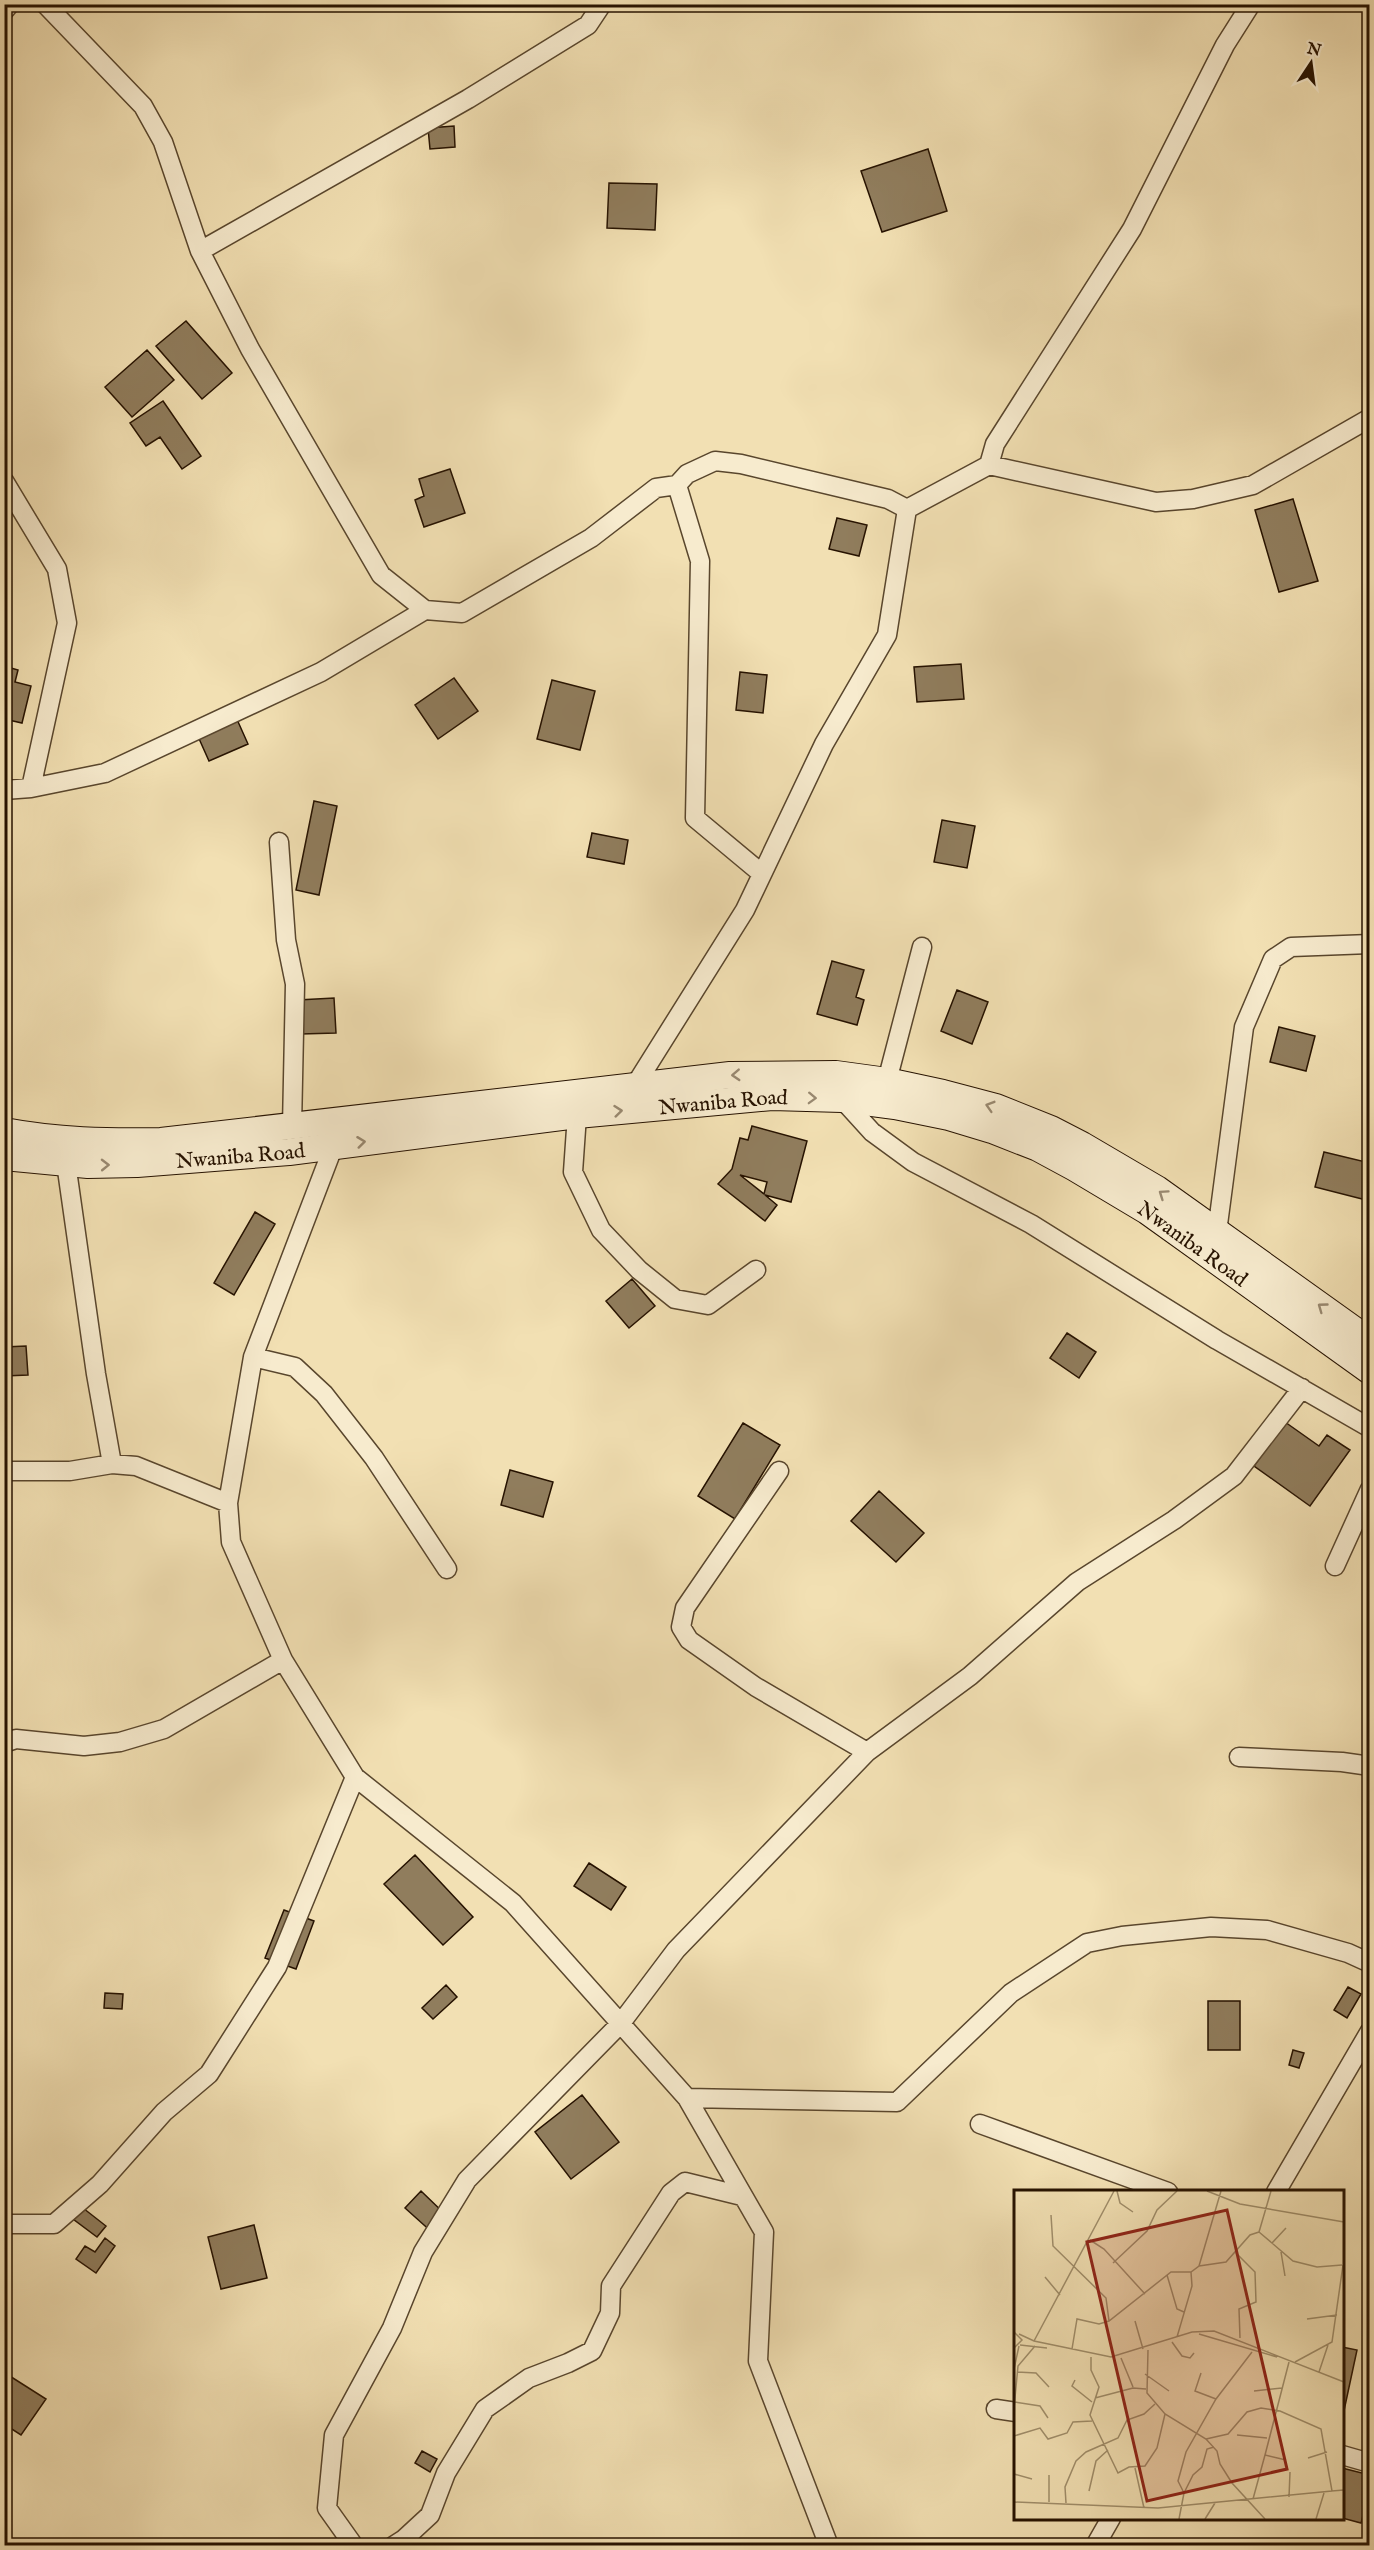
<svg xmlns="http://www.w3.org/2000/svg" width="1374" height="2550" font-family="'IM FELL English',serif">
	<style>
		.building { fill: #907d5d; stroke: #261200; stroke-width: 1.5; fill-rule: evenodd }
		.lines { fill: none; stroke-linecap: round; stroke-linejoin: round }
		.street-casing { stroke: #59462d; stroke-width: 21 }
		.secondary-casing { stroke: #261200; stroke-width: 28 }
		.street { stroke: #f7ebce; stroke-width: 18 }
		.secondary { stroke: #f7ebce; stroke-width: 26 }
		.oneway { stroke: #998971 }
		.labels { text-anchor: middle; stroke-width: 5; stroke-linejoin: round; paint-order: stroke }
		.street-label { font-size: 21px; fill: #261200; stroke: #f7ebce }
		.inset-road { fill: none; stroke: #a08e6b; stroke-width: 1.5 }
		.view { fill: #8f2418; fill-opacity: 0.15; stroke: #8f2418; stroke-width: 3 }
		.inset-edge { fill: none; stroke: #261200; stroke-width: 3 }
	</style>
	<rect width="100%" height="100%" fill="#f2e0b3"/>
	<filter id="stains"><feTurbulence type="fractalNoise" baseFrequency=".00333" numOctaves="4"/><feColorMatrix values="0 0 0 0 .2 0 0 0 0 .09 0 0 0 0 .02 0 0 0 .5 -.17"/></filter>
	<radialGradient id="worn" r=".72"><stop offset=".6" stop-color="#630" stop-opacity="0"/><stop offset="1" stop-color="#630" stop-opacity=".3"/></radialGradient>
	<path class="building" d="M454,126L455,147L430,149L428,128Z
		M928,149L947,211L882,232L861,171Z
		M609,183L657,184L655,230L607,228Z
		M186,321L232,373L202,399L156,346Z
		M147,350L174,380L132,417L105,387Z
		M163,401L201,456L182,469L160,437L146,446L130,423Z
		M450,469L465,513L424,527L415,500L424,496L419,479Z
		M1293,499L1318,581L1279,592L1255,510Z
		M837,518L867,525L859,556L829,549Z
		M961,664L964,699L917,702L914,667Z
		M4,666L18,670L15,682L31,686L22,723L4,719Z
		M740,672L767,675L763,713L736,710Z
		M454,678L478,711L438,739L415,705Z
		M552,680L595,691L580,750L537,739Z
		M231,706L248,744L209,761L192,723Z
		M314,801L337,806L319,895L296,890Z
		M942,820L975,826L967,868L934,862Z
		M592,833L628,840L624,864L587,857Z
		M832,961L864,970L856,997L864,1000L857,1025L817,1014Z
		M957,990L988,1002L972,1044L941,1031Z
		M334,998L336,1033L301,1034L298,1000Z
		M1279,1027L1315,1036L1306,1071L1270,1062Z
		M752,1126L807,1141L791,1202L765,1195L777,1205L765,1221L718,1184L732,1169L740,1138L748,1140ZM740,1175L767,1182L764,1194Z
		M1324,1152L1370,1163V1201L1315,1187Z
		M255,1212L275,1224L234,1295L214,1283Z
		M632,1279L655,1306L629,1328L606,1301Z
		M1067,1333L1096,1352L1079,1378L1050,1358Z
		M26,1346L28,1375L4,1376V1347Z
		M1285,1422L1319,1446L1327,1435L1350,1450L1310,1506L1254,1466Z
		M743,1423L780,1445L735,1519L698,1496Z
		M510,1470L553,1482L543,1517L501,1505Z
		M879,1491L924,1533L896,1562L851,1521Z
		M415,1855L473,1917L443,1945L384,1884Z
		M589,1863L626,1887L611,1910L574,1886Z
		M284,1910L314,1921L296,1969L265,1958Z
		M446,1985L457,1997L433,2019L422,2008Z
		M1348,1987L1361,1994L1347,2018L1334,2010Z
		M105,1993L123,1994L122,2009L104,2008Z
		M1208,2001H1240V2050H1208Z
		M1293,2050L1304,2053L1299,2068L1289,2065Z
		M582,2095L619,2142L571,2179L535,2132Z
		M421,2191L449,2218L434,2234L405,2208Z
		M74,2201L106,2226L97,2237L65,2213Z
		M254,2225L267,2278L221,2289L208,2237Z
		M105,2238L115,2246L96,2273L76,2259L85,2246L95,2252Z
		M1342,2347L1357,2350L1342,2420Z
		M5,2373L46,2399L21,2435L4,2424Z
		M422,2451L437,2459L430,2472L415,2463Z
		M1342,2468L1370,2475V2489L1361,2523L1342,2518Z"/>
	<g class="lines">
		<defs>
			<path id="street" d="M45,4L143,106L163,142L200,251L250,349L381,575L425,610L462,613L591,538L656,488L677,485L687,474L715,461L741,464L888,499L907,509
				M4,11L10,4
				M200,251L468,99L588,25L602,4
				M989,465L995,444L1132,229L1225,45L1251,4
				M4,481L57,569L67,623L31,788
				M677,485L700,561L695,818L761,873
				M907,509L989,465L1156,502L1193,499L1253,485L1370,418
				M4,790L31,788L105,773L321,672L425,610
				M279,842L286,940L295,984L292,1127
				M887,1081L922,947
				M634,1087L745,910L824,744L887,635L907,509
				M842,1099L872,1132L913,1162L1031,1224L1217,1340L1370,1428
				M577,1115L573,1172L601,1230L639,1270L675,1299L708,1305L756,1270
				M334,1145L253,1357L228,1503L231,1542L283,1660L355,1777L513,1903L687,2098L764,2232L758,2361L829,2546
				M66,1163L96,1374L112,1464
				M1217,1232L1244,1027L1273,959L1291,947L1370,944
				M253,1357L295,1367L324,1394L374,1458L447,1569
				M4,1471H70L112,1464L136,1466L228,1503
				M779,1471L685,1608L681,1627L689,1640L756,1687L867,1752
				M1335,1566L1370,1489
				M4,1743L16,1739L84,1746L120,1742L164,1729L283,1660
				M1239,1757L1342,1762L1370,1766
				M687,2098L897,2102L1011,1993L1087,1943L1122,1936L1211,1927L1267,1930L1348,1953L1370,1963
				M980,2124L1168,2192
				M1276,2192L1370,2031
				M4,2224H54L100,2184L164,2112L209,2074L277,1967L355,1777
				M996,2409L1016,2412
				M1342,2455L1370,2463
				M354,2546L327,2508L334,2435L392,2328L423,2252L467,2180L621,2023L676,1950L867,1752L970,1676L1077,1582L1174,1520L1234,1476L1302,1388
				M393,2546L404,2539L430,2515L446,2473L485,2409L529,2378L568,2363L592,2351L610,2313L611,2286L671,2193L685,2182L742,2196
				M1095,2546L1111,2518"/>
			<g id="secondary">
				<path d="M4,1131C57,1141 108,1142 161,1141L730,1075L836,1074L887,1081L943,1093L996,1107L1051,1129L1082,1145L1157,1189L1370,1341"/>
				<path id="s1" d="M4,1157L88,1165L137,1164L289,1152L577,1115L772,1097L842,1099L895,1106L949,1117L992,1130L1038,1148L1075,1168L1147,1211L1370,1371"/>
			</g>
		</defs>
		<use href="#street" class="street-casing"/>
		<use href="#secondary" class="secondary-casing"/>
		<use href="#street" class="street"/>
		<use href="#secondary" class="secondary"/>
	</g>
	<defs><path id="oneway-chevron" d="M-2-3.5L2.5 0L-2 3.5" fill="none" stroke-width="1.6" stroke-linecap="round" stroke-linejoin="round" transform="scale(1.5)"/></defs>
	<g class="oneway">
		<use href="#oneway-chevron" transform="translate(736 1075) rotate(177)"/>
		<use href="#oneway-chevron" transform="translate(812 1098) rotate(2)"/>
		<use href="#oneway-chevron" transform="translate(990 1106) rotate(-163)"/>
		<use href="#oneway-chevron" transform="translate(618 1111) rotate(-6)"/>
		<use href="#oneway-chevron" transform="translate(361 1142) rotate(-7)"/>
		<use href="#oneway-chevron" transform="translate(105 1165) rotate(-1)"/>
		<use href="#oneway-chevron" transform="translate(1163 1194) rotate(-145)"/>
		<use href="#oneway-chevron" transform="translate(1322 1307) rotate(-144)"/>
	</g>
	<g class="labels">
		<g class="street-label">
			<text dy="7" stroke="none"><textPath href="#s1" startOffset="723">Nwaniba Road</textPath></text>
			<text dy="7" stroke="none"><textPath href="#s1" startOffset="237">Nwaniba Road</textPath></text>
			<text dy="7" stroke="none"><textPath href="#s1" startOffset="1227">Nwaniba Road</textPath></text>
		</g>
	</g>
	<g transform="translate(1014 2190)">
		<rect width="330" height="330" fill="#f2e0b3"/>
		<path class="inset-road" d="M103,1L106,13L119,22M193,1L226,14L330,32M37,25L39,56L92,108L95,131M245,42L279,71L303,77L328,75M245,42L257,1M76,50L90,59L131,104M258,53L272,38M267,62L271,86M222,63L241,82L242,112L225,119L226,148M99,73L133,41L143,20L163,1M185,76L212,72L236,45L245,42M153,85L163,119L170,122M31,87L46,105M293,129L323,125M121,131L129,159M0,142L8,150L0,158M5,144L20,151L97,167L178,142L200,141L330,192M185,144L263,167M163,147L178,96L177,82M20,151L100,1M158,152L168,166L176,168L180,163M6,155L33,158M58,159L63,129L85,134L95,131L157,82H177L185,76L207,1M134,160L133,203L151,224L192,249L203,261L206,274L218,293L251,329M77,167V180L85,197L76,225L104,283L115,277L131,276L143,258L151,224M107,168L119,197M281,172L318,152L329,75M0,179L5,156M3,182L22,183L35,197M305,182L314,155M187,183L181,201L202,209M131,184L155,201M61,190L58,196L78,212M240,201L268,198M81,208L119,198L132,199M1,212L26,216L34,228M0,218L4,176L21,156M223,245L253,248M0,246L26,238L34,249L53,243L59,232L78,231M192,249L214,244L233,222L247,218L266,221L307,239L318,301L330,300M294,268L313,262M272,270L251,265L275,172M121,278L130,318M0,284L18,289M75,301L82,271L94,260M170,303L179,285L188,277L193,259L200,257M275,307L276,282M239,309L251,265M0,312L144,318L318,301M35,312V285M52,313L51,297L62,271L72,262L104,248L113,230L130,224L141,214M165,329L170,303L164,291L172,262L202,209L238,162M191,329L201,313M302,329L310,303"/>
		<path class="view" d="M213,20L273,279L133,311L73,52Z"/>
		<rect width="330" height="330" class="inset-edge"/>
	</g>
	<rect width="1374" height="2550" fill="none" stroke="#f2e0b3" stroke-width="24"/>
	<rect x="6" y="6" width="1362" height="2538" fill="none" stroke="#261200" stroke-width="3"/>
	<rect x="12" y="12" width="1350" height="2526" fill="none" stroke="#261200" stroke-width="1.5"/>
	<g transform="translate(1311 63) rotate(13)" stroke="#f7ebce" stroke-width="4.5" paint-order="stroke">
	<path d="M0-4.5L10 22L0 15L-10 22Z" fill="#261200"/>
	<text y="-9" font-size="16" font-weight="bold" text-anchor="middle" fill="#261200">N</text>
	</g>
	<rect width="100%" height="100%" filter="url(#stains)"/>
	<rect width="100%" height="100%" fill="url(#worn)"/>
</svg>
